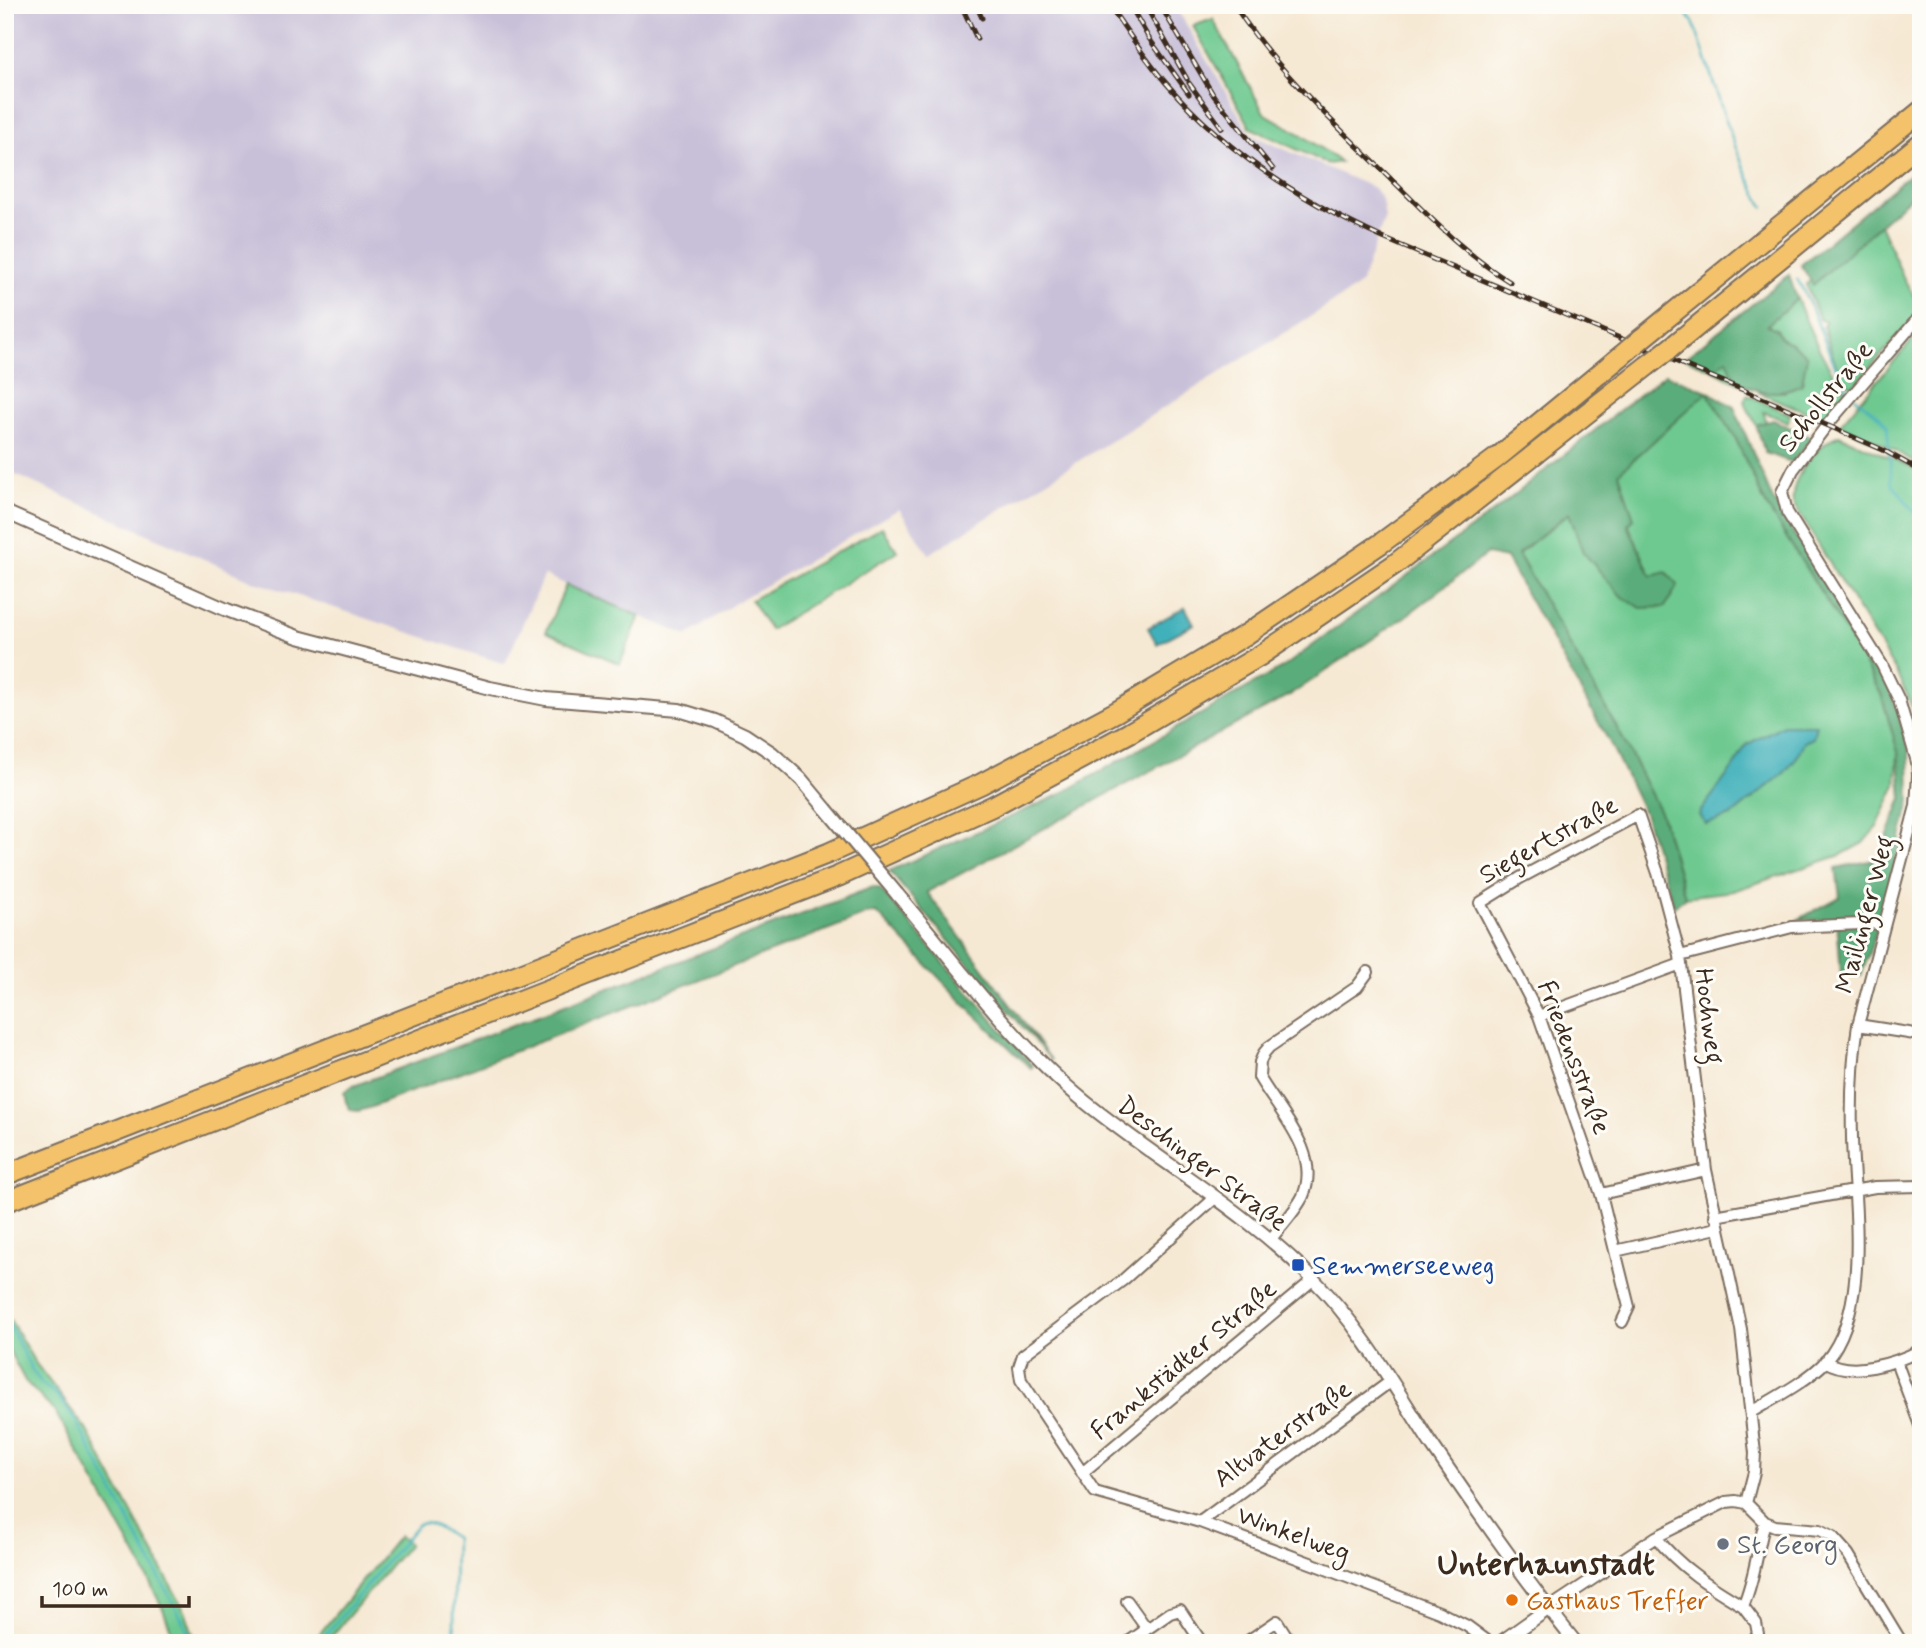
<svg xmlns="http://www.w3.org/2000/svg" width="1926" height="1648" font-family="Mynerve,sans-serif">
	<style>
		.industrial { fill: #c8c0d8 }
		.green { fill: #6ec990; stroke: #547a57; stroke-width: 2 }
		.forest { fill: #5aad7a; stroke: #4a6c4c; stroke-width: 2 }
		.water { fill: #40b0ba; stroke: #3e6d6c; stroke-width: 2 }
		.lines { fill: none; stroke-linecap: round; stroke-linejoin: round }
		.stream { stroke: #40b0ba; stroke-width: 2.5 }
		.minor-casing { stroke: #7c6d5e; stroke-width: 14 }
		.tertiary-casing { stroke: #7c6d5e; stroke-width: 16 }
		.motorway-casing { stroke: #7c6d5e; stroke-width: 23 }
		.minor { stroke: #fff; stroke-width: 10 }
		.tertiary { stroke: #fff; stroke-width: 12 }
		.motorway { stroke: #f3c26a; stroke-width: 19 }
		.rail-casing { stroke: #3b2a1e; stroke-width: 5 }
		.rail { stroke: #fdfcf7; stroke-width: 2.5; stroke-dasharray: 8; stroke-linecap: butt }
		.tertiary-bridge-casing { stroke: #7c6d5e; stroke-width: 16; stroke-linecap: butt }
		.motorway-bridge-casing { stroke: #7c6d5e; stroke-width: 23; stroke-linecap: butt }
		.tertiary-bridge { stroke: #fff; stroke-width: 12 }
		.motorway-bridge { stroke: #f3c26a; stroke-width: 19 }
		.transit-dot { fill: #1a4fb4; stroke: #fdfcf7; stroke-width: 2.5 }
		.worship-dot { fill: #6b7280; stroke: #fdfcf7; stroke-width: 2.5 }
		.food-dot { fill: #e8710a; stroke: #fdfcf7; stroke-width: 2.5 }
		.labels { text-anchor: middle; stroke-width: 6; stroke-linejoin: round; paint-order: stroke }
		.street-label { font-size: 26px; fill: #3b2a1e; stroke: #fdfcf7 }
		.transit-label { font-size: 26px; fill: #164399; stroke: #fdfcf7; text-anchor: start }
		.worship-label { font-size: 26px; fill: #5b616d; stroke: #fdfcf7; text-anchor: start }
		.food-label { font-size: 26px; fill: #c56008; stroke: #fdfcf7; text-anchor: start }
		.district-label { font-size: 33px; font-weight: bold; fill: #3b2a1e; stroke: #fdfcf7 }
	</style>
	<rect width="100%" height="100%" fill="#fdfcf7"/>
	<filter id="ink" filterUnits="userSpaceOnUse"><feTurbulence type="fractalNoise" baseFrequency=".0143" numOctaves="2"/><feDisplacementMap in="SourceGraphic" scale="14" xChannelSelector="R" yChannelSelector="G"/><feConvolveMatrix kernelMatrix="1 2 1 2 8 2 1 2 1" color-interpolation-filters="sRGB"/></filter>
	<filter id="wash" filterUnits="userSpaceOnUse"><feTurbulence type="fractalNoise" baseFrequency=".00686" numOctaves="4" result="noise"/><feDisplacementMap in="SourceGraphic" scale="28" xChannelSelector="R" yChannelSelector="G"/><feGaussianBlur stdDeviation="1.57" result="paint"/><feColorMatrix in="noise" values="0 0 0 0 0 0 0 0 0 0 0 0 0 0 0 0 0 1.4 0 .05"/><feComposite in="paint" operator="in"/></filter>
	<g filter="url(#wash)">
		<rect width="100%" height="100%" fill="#f6e9d4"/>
		<path class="industrial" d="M5,5H1175L1248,130L1254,136L1374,188L1382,200L1385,217L1361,283L1353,290L929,554L899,509L738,601L687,636L544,575L505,664L253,581L5,470Z"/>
		<path class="green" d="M1213,19L1264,113L1302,135L1340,162L1328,164L1251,128L1193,26Z
			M1880,224L1904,279L1918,303L1921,302V310L1853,387C1836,377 1830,345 1823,326L1826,322L1820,320L1806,284L1810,281L1813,284Z
			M1797,299C1811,333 1824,365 1848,393L1826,420L1758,392H1785L1791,343L1780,338L1766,325Z
			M1921,330V466L1885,445L1839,425Z
			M1727,359L1736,382L1714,370Z
			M1707,391L1735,437L1765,503L1845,630L1881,694L1898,752L1896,785L1877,827L1863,843L1841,855L1733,891L1685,897L1661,814L1622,737L1518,554L1569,513L1583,552L1651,576L1628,524L1634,519L1618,472Z
			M1747,395L1790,414L1788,422L1764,412L1766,422L1756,425L1744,401Z
			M1839,435L1909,466L1921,474V735L1908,697L1896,672L1793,503C1790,477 1816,446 1839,435Z
			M882,527L897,551L770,630L751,600Z
			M566,585L640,616L620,664L546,632Z
			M5,1311L34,1361L86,1429L186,1613L196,1643H176L163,1609L139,1561L56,1413L25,1381L5,1343Z
			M399,1536L409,1544L326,1643H312Z"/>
		<path class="forest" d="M1921,165V187L1813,285L1801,265Z
			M1789,275L1797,299L1767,325L1776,329L1780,338L1791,343L1807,356L1802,384C1776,396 1762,394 1736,382L1727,359L1714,370L1685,358Z
			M1665,374L1707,391L1734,407L1772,498L1891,692L1909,750L1910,801L1883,913L1861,976L1841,974L1837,921L1799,919L1840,897L1836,868L1879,859L1902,798L1898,752L1881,694L1845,630L1765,503L1735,437L1707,392L1619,473L1634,519L1628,525L1651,576L1666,572L1678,585L1665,607L1641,608L1622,597L1583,552L1569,513L1518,554L1622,737L1661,814L1685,897L1674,907L1644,813L1610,743L1506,558L1487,554L1406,616L1292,694L927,892L1052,1061L889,871L1059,795L1285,666L1497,509Z
			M1773,420L1812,438L1792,462L1765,453L1756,425Z
			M873,887L880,889L1033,1066L1031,1068L973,1013L877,913L868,914L369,1108L358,1111L351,1110L346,1102L344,1092L351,1087Z"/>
		<path class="water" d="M1185,607L1194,624L1157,644L1148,628Z
			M1783,725H1816L1813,738L1804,742L1796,759L1784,773L1731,816L1706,824L1699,815L1700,812L1735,765L1746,745Z"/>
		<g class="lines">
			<path class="stream" d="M1679,5L1693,22C1717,86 1729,147 1764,207
				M1797,279C1819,315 1826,358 1851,393
				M1855,397L1881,418L1887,427L1892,483L1921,520
				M5,1317L32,1370L42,1384L57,1395L74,1418L188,1631L192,1643
				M319,1643L418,1524L425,1523L436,1526L455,1538L454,1623L457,1643"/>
		</g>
	</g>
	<g filter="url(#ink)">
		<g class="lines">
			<defs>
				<path id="minor" d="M1680,956L1792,927L1884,923
					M1539,1016L1681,964
					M1858,1025L1921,1035
					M1601,1194L1706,1170
					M1215,1198L1123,1280L1023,1355L1019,1367L1021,1380L1095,1492L1200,1522L1321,1567L1439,1612L1467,1626L1490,1643
					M1715,1216L1875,1187L1921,1186
					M1270,1240C1281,1226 1295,1212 1303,1196C1322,1153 1278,1111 1259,1077L1260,1062L1264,1053L1269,1047L1357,987L1368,972
					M1615,1251L1717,1228
					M1622,1322L1629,1307L1601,1194L1539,1016L1480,903L1520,878L1638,815L1658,873L1680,956L1706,1170L1741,1329L1755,1453L1754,1472L1746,1503
					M1825,1361C1851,1378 1896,1363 1921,1350
					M1896,1361L1921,1428
					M1751,1412C1773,1399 1809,1380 1826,1361C1872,1306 1853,1203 1852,1137C1851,1099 1852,1062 1858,1025L1916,806L1918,775L1917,762L1899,700L1882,665L1787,512L1782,492L1793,470L1827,425L1921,315
					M1082,1473L1314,1279
					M1200,1522L1391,1381
					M1656,1537C1679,1567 1711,1587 1743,1606
					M1127,1601L1147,1629
					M1549,1608L1656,1537L1726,1502L1736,1501L1746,1503L1765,1522L1775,1526L1820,1530L1832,1536L1848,1554L1902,1643
					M1127,1643L1170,1613L1180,1610L1202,1643
					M1245,1643L1277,1621L1291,1643
					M1750,1643L1758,1634L1756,1623L1743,1606C1755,1578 1757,1550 1765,1522"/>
				<path id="tertiary" d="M5,512L227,610L298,637L490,688L546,699L679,710L715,721L745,735L772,753L801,779L826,809
					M897,894C955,962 1015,1045 1084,1101C1159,1162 1245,1210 1313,1279C1360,1326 1394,1386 1430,1442C1476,1510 1524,1579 1576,1643
					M1500,1643L1549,1608"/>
				<path id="motorway" d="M1641,339L1921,111
					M1668,350L1921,143
					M5,1175L829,853L981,784L1116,712L1247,634L1380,544L1498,457L1621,356
					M5,1202L839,876L993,806L1129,733L1261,655L1395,564L1647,366"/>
			</defs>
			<use href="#minor" class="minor-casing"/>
			<use href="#tertiary" class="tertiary-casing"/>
			<use href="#motorway" class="motorway-casing"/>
			<use href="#minor" class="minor"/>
			<use href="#tertiary" class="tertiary"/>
			<use href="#motorway" class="motorway"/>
			<defs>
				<path id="rail" d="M961,5L977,39
					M976,5L982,18
					M1109,5C1127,31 1145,59 1166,83C1225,152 1302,201 1383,238L1831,427L1883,450L1921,471
					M1130,5L1148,37L1189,94
					M1145,5L1187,79
					M1160,5L1214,96L1273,169
					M1234,5C1277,71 1333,122 1389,177C1427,214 1464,254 1510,282
					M1189,83L1222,128"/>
			</defs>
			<use href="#rail" class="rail-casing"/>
			<use href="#rail" class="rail"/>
			<defs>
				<path id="tertiary-bridge" d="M826,809L897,894"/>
				<path id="motorway-bridge" d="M1621,356L1641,339
					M1647,366L1668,350"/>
			</defs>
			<use href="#tertiary-bridge" class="tertiary-bridge-casing"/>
			<use href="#motorway-bridge" class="motorway-bridge-casing"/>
			<use href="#tertiary-bridge" class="tertiary-bridge"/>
			<use href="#motorway-bridge" class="motorway-bridge"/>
		</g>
	</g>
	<rect class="transit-dot" x="1291" y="1258" width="14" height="14" rx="3.5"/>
	<circle class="worship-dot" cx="1723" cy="1544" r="7"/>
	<circle class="food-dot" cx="1512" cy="1600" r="7"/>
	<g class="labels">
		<g class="street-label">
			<text transform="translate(1825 396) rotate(-51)" y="9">Schollstraße</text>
			<text transform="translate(1548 839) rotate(-29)" y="9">Siegertstraße</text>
			<text transform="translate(1864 914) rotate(-75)" y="9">Mailinger Weg</text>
			<text transform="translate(1710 1016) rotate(83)" y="9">Hochweg</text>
			<text transform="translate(1575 1057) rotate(69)" y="9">Friedensstraße</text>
			<text transform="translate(1203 1163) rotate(37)" y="9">Deschinger Straße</text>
			<text transform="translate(1183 1359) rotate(-40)" y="9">Frankstädter Straße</text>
			<text transform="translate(1282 1433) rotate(-36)" y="9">Altvaterstraße</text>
			<text transform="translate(1294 1533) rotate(20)" y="9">Winkelweg</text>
		</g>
		<g class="transit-label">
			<text x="1312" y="1274">Semmerseeweg</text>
		</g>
		<g class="worship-label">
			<text x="1737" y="1553">St. Georg</text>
		</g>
		<g class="food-label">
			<text x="1526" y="1609">Gasthaus Treffer</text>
		</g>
		<g class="district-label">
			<text x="1546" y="1574">Unterhaunstadt</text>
		</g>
	</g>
	<rect width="1926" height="1648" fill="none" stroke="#fdfcf7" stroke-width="28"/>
	<path d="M42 1596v10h147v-10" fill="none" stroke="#3b2a1e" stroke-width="3.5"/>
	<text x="52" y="1596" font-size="21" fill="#3b2a1e" stroke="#fdfcf7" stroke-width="5" paint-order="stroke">100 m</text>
</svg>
